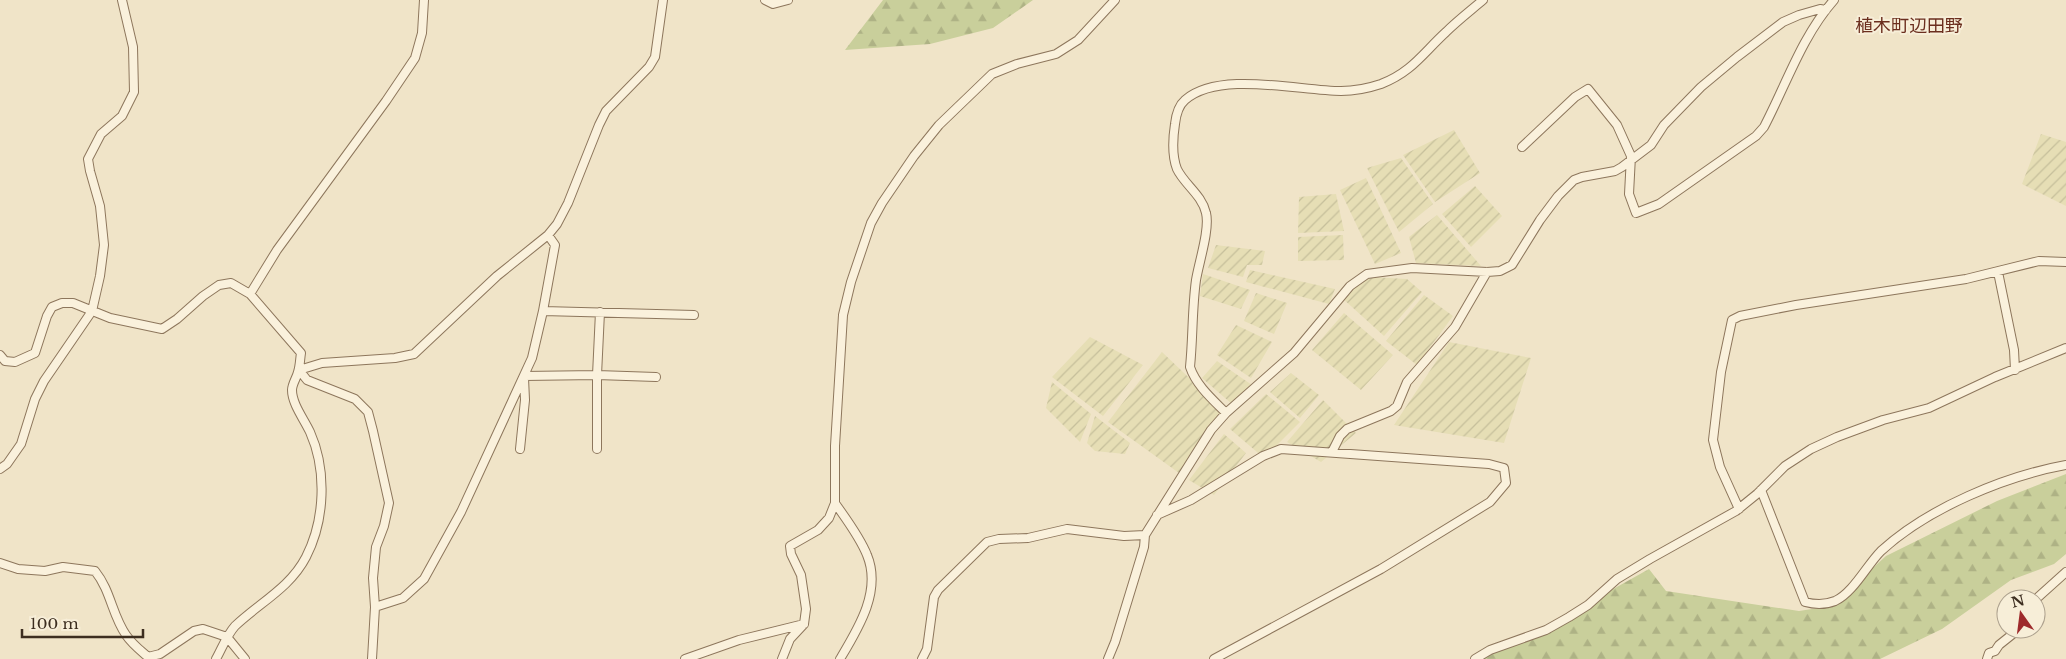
<svg xmlns="http://www.w3.org/2000/svg" width="2066" height="659" font-family="'Libre Baskerville','Noto Sans JP',serif">
	<style>
		.farmland { fill: url(#farmland-furrows) }
		.forest { fill: url(#forest-firs) }
		.lines { fill: none; stroke-linecap: round; stroke-linejoin: round }
		.street-casing { stroke: #8d765c; stroke-width: 10 }
		.street { stroke: #faf1dc; stroke-width: 8 }
		.labels { text-anchor: middle; stroke-width: 4; stroke-linejoin: round; paint-order: stroke }
		.quarter-label { font-size: 18px; fill: #6b2e1e; stroke: #f7eed8 }
	</style>
	<defs>
		<pattern id="farmland-furrows" width="10" height="10" patternUnits="userSpaceOnUse" patternTransform="scale(1.25)"><rect width="10" height="10" fill="#e6deb5"/><path d="M-1 1l2-2M0 10L10 0M9 11l2-2" fill="none" stroke="#c6bf9b"/></pattern>
		<pattern id="forest-firs" width="22" height="20" patternUnits="userSpaceOnUse" patternTransform="scale(1.25)"><rect width="22" height="20" fill="#c9cf9b"/><path d="M5 1l3.5 6h-7zM16 11l3.5 6h-7z" fill="#aeb285"/></pattern>
	</defs>
	<rect width="100%" height="100%" fill="#f0e4c8"/>
	<path class="farmland" d="M1454,130L1480,173L1435,202L1403,155Z
		M2041,134L2066,142V206L2022,184Z
		M1401,158L1433,204L1399,232L1367,168Z
		M1366,178L1401,253L1375,264L1340,190Z
		M1475,186L1502,216L1471,247L1442,214Z
		M1336,194L1344,231L1298,233L1299,197Z
		M1437,215L1481,266L1416,263L1409,237Z
		M1343,235L1344,260L1298,261V237Z
		M1216,245L1265,251L1262,265H1247L1243,277L1208,268Z
		M1250,270L1335,289L1329,304L1246,282Z
		M1203,274L1250,290L1241,309L1200,296Z
		M1369,277L1407,279L1422,292L1384,336L1341,297Z
		M1256,293L1287,303L1274,334L1244,321Z
		M1424,295L1453,316L1417,365L1386,341Z
		M1344,313L1393,355L1361,390L1312,350Z
		M1236,325L1272,342L1251,378L1217,355Z
		M1090,337L1143,365L1103,416L1052,377Z
		M1449,342L1531,358L1504,443L1394,425Z
		M1162,352L1225,412L1179,473L1108,422Z
		M1217,361L1252,385L1232,404L1202,378Z
		M1291,373L1319,395L1300,418L1270,392Z
		M1052,382L1091,414L1080,442L1046,408Z
		M1266,394L1300,422L1264,458L1230,429Z
		M1323,400L1356,433L1321,462L1287,442Z
		M1095,416L1130,443L1125,454L1095,451L1087,443Z
		M1224,434L1246,453L1214,495L1189,480Z"/>
	<path class="forest" d="M883,0H1033L993,28L930,44L845,50Z
		M2066,474V554L2054,564L2011,580L1942,629L1880,659H1482L1540,630L1649,569L1666,591L1799,611L1831,606L1886,556L1997,501Z"/>
	<g class="lines">
		<defs>
			<path id="street" d="M765,0L773,4L788,0
				M1522,147L1575,97L1588,89L1617,125L1631,156L1629,194L1636,213L1659,204L1756,136L1764,127C1786,85 1802,36 1834,0
				M1998,272L2014,350L2015,370
				M250,294L277,250L386,101L415,58L422,33L424,0
				M543,311L694,315
				M0,355L5,361L15,362L35,353L47,316L52,307L62,303H73L110,318L162,329L177,319L203,296L219,285L231,283L250,294L301,353C300,359 300,366 298,372C297,377 292,384 292,390C292,404 304,419 310,432C327,470 325,520 306,557C290,588 259,603 235,626C227,635 222,648 216,659
				M299,370L322,363L395,358L414,354L497,276L548,235L557,224L568,203L599,125L606,111L649,67L655,57L663,0
				M299,370L307,380L355,399L368,412L373,431L389,503L384,526L376,547L373,578L375,607L372,659
				M524,376L597,375L656,377
				M1226,413C1212,399 1196,385 1190,367C1193,338 1192,309 1196,280C1199,262 1210,229 1206,213C1202,195 1184,184 1177,169C1172,156 1173,137 1175,124C1176,115 1178,106 1185,100C1219,70 1300,91 1341,91C1354,91 1369,88 1381,84C1412,72 1423,53 1446,32C1457,21 1470,11 1483,0
				M520,449L525,400L524,378
				M597,449V375L600,312
				M1332,452L1340,436L1347,429L1391,411L1397,406L1407,382L1455,327L1487,272
				M0,469L7,464L21,444L35,399L44,381L92,311L100,276L104,245L100,206L90,171L88,159L101,134L122,116L134,92L133,47L122,0
				M1761,490L1805,602C1816,605 1825,605 1835,601C1853,593 1867,565 1881,551C1928,508 2005,476 2066,465
				M835,503C846,519 860,537 867,555C882,591 858,629 840,659
				M1739,509L1720,467L1713,440L1721,372L1732,320L1740,316L1796,305L1966,279L2039,261L2066,262
				M1157,515L1191,500L1263,456L1281,449L1489,464L1504,468L1506,483L1490,502L1381,569L1214,659
				M0,563L18,569L45,571L63,567L95,571C111,591 112,615 126,635C132,644 140,650 148,657L160,654L194,631L203,629L227,637L245,659
				M2036,599L2066,572
				M375,607L403,598L424,579L461,512L532,358L543,311L555,245L548,235
				M685,659L739,640L804,624
				M782,659L790,639L804,624L806,609L801,575L791,554L790,546L818,530L829,518L835,503V446L843,315L851,282L871,223L882,203L914,156L939,125L992,74L1017,64L1056,54L1078,40L1115,0
				M922,659L927,649L934,597L938,590L987,542L999,539L1028,538L1067,529L1124,536L1145,535
				M1108,659L1115,642L1144,547L1145,535L1211,430L1226,413L1294,353L1350,286L1367,274L1412,268L1487,272L1500,271L1512,265L1540,220L1558,196L1574,180L1582,177L1615,171L1622,167L1651,145L1664,125L1701,87L1737,57L1783,22L1799,15L1820,9L1826,10
				M1475,659L1490,650L1546,630L1569,617L1588,605L1617,579L1650,559L1736,511L1757,494L1785,466L1811,449L1837,437L1883,420L1929,408L1995,377L2066,348
				M1987,659L1989,653L1995,651L1999,645L2019,629"/>
		</defs>
		<use href="#street" class="street-casing"/>
		<use href="#street" class="street"/>
	</g>
	<g class="labels">
		<g class="quarter-label">
			<text x="1909" y="32">植木町辺田野</text>
		</g>
	</g>
	<g transform="translate(2021 614) rotate(346)"><circle r="24" fill="#f7eed8" stroke="#ada18e"/>
	<path d="M0-4L9 19L0 12L-9 19Z" fill="#9e2a2b"/>
	<text y="-8" font-size="14" font-weight="bold" text-anchor="middle" fill="#3d2e20">N</text>
	</g>
	<path d="M22 629v8h121v-8" fill="none" stroke="#3d2e20" stroke-width="2.5"/>
	<text x="30" y="629" font-size="15" fill="#3d2e20" stroke="#f7eed8" stroke-width="4" paint-order="stroke">100 m</text>
</svg>
